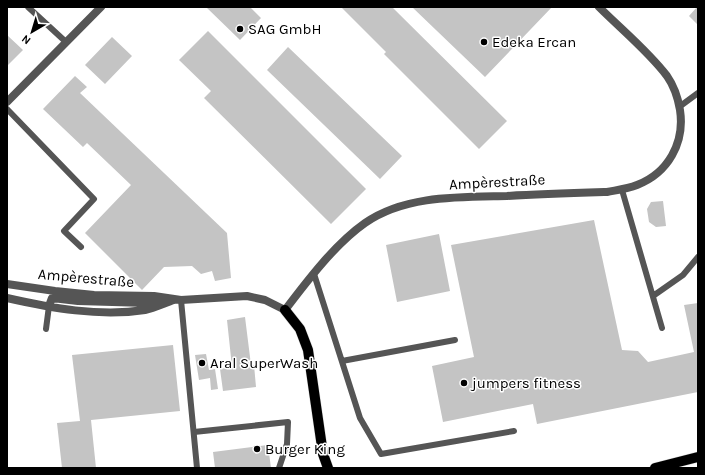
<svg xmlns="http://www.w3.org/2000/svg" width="705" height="475" font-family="Karla,sans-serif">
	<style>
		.building { fill: #c4c4c4 }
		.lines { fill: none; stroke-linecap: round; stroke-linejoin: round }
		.primary-casing { stroke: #dbdbdb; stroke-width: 11 }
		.lane { stroke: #555; stroke-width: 6 }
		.street { stroke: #555; stroke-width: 8 }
		.primary { stroke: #000; stroke-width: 10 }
		.poi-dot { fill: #000; stroke: #fff; stroke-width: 1.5 }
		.labels { text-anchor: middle; stroke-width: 3; stroke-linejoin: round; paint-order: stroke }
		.poi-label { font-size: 15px; fill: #000; stroke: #fff; text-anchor: start }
		.street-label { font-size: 15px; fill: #000; stroke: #fff }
	</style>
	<rect width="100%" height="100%" fill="#fff"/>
	<path class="building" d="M206,7H250L261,18L240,40Z
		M341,7H392L507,121L479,149L384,54L386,52Z
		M412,7H552L485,77Z
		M697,7H698V25L689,16Z
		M208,31L366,189L331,224L204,98L211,91L179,60Z
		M7,35L23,50L7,66Z
		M112,37L132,56L105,84L85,65Z
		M288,47L402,156L380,179L267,70Z
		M75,76L87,87L80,93L227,233L231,278L215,281L212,271L201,274L192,266L164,267L142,290L85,233L131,185L87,143L83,147L43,109Z
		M663,201L666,226L656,227L649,222L647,209L651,202Z
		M594,220L622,350L638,351L648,362L694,352L684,305L698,303V392L537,424L533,404L443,422L432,366L474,357L451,245Z
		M439,234L450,291L397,302L386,245Z
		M245,317L251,365H254L256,387L223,391L220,369L232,367L227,320Z
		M173,345L180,411L91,420L96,468H62L57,423L80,421L72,355Z
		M206,354L209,370L215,369L218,389L211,390L210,378L199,380L195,355Z
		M268,445L271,468H215L213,452Z"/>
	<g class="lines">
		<defs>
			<path id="primary" d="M285,310L300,329L308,350L323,454L328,468
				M655,468L698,457"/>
		</defs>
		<use href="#primary" class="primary-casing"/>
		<path class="lane" d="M28,7L66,42
			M679,107L698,93
			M7,109L94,199L64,231L81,247
			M622,190L662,328
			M314,274L360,418L381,454L514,431
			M653,296L683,275L698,257
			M181,300L197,468
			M46,329L49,306
			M342,361L455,340
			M194,432L288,422L287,444L279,468"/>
		<path class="street" d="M7,102L101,7
			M7,284L55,291L94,295L154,296L181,300L247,296L265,300L285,310C307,281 335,244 365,223C405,195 460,197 507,196C540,194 574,193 607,192C617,190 627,189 637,185C668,173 685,143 680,110C678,98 674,86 667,76C649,52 621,29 599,7
			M7,298C51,308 99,317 145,310C154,308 165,303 174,300
			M49,306L52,298L78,301L147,303L160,299"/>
		<use href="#primary" class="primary"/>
	</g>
	<g class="poi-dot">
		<circle cx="240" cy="29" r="4"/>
		<circle cx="484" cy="42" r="4"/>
		<circle cx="202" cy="363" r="4"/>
		<circle cx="464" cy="383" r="4"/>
		<circle cx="257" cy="449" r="4"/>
	</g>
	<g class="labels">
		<g class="poi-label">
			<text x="248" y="34">SAG GmbH</text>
			<text x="492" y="47">Edeka Ercan</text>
			<text x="210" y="368">Aral SuperWash</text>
			<text x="472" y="388">jumpers fitness</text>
			<text x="265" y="454">Burger King</text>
		</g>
		<g class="street-label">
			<text transform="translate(497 182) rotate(-3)" y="5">Ampèrestraße</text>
			<text transform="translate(86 278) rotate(5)" y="5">Ampèrestraße</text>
		</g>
	</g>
	<rect width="705" height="475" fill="none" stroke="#000000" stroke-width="16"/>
	<g transform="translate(32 32) rotate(218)" stroke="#ffffff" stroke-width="3" paint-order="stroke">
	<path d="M0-3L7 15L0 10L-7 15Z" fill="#000000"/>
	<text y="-6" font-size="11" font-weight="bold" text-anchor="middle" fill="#000000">N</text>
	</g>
</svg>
